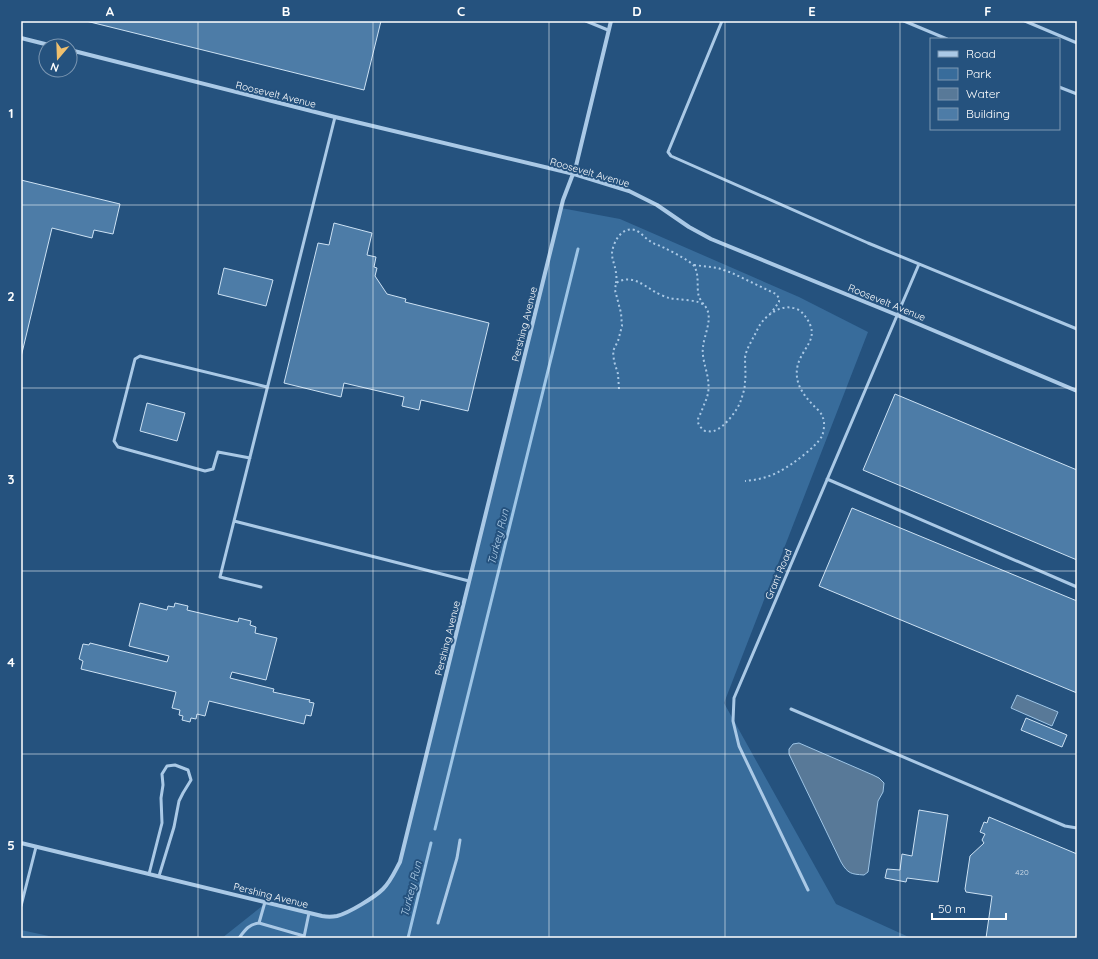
<svg xmlns="http://www.w3.org/2000/svg" width="1098" height="959" font-family="Quicksand,sans-serif">
	<style>
		.green { fill: #386c9b }
		.water { fill: #587998; stroke: #9ec5e6 }
		.lines { fill: none; stroke-linecap: round; stroke-linejoin: round }
		.stream { stroke: #9ec5e6; stroke-width: 3 }
		.building { fill: #4d7ca7; stroke: #cde2f4 }
		.path { stroke: #aac9e6; stroke-width: 2; stroke-dasharray: 2 3; stroke-linecap: butt }
		.lane { stroke: #aac9e6; stroke-width: 3 }
		.street { stroke: #aac9e6; stroke-width: 4 }
		.grid { fill: none; stroke: #fff; stroke-width: 1; stroke-opacity: 0.55 }
		.labels { text-anchor: middle; stroke-width: 4; stroke-linejoin: round; paint-order: stroke }
		.number-label { font-size: 8px; fill: #d2dee9 }
		.street-label { font-size: 10px; fill: #fff; stroke: #25527e }
		.water-label { font-size: 11px; font-style: italic; fill: #b5d3ed; stroke: #25527e }
		.neatline { fill: none; stroke: #fff; stroke-width: 1.5 }
		.grid-label { font-size: 13px; text-anchor: middle; font-weight: bold; fill: #fff }
	</style>
	<rect width="100%" height="100%" fill="#25527e"/>
	<path class="green" d="M561,208L620,219L799,297L868,332L724,703L836,904L911,938H222L266,903L329,917L348,912L383,889L400,862Z
		M21,930L58,938H21Z"/>
	<path class="water" d="M1017,695L1058,712L1052,726L1011,708Z
		M799,743L873,775L879,778L884,783L883,792L878,801L868,872L864,875C851,874 848,874 841,862L789,754V749L793,744Z"/>
	<g class="lines">
		<path class="stream" d="M435,829L578,249
			M408,938L431,843"/>
	</g>
	<path class="building" d="M86,21H381L364,90Z
		M21,180L120,204L113,234L94,230L92,238L52,228L21,357Z
		M334,223L372,233L367,255L376,257L374,267L377,268L375,276L387,294L406,299L405,302L489,323L468,411L421,400L419,410L402,406L404,397L344,383L341,397L284,383L318,243L329,245Z
		M224,268L273,280L266,306L218,294Z
		M895,394L1077,470V560L863,470Z
		M147,403L185,413L177,441L140,431Z
		M852,508L1077,601V693L819,586Z
		M140,603L167,610L168,606L174,607L175,603L188,606L187,610L238,622L239,618L251,621L250,625L256,627L255,633L277,638L266,680L232,672L230,678L274,689L273,692L310,700L309,702L314,703L311,716L306,715L304,724L209,701L205,716L197,714L196,719L191,718L190,722L182,720L183,716L179,715L180,710L172,708L176,692L81,669L83,661L79,659L83,644L89,645L90,643L167,662L169,656L129,646Z
		M1026,718L1067,735L1062,747L1021,730Z
		M919,810L948,815L938,882L907,878L906,882L885,878L887,869L900,870L902,854L912,856Z
		M989,817L1077,854V938H986L992,896L966,892L965,889L970,856L984,843L982,840L985,834L980,832L984,822L987,823Z"/>
	<g class="lines">
		<path class="path" d="M694,265L718,268L732,273L776,294L779,298V302L771,313
			M616,283C616,281 617,277 616,274C616,267 612,261 612,253C613,242 622,226 635,230C641,232 646,240 655,244C662,246 691,261 694,266C700,275 696,287 699,297C700,299 702,302 704,305
			M619,389L618,374L614,361L613,351L618,341L622,326L621,313L615,290L616,283C631,274 642,284 655,292C659,294 665,297 669,298C678,300 699,299 705,306C714,317 704,335 703,347C701,362 711,376 708,393C707,399 704,404 702,410C701,413 699,416 698,419C697,424 701,428 705,431C708,431 711,432 714,431C724,428 738,410 741,400C743,394 745,388 745,382C746,374 745,366 745,358C746,350 750,344 753,338C756,333 758,327 762,322C769,313 782,305 793,308C798,308 803,313 805,316C823,340 800,347 797,369C795,384 804,396 814,406C817,409 822,413 823,418C825,423 824,431 822,436C816,447 792,465 780,471C770,477 757,480 745,481"/>
		<path class="lane" d="M586,21L608,30
			M722,21L668,152L671,156L868,243L1077,329
			M904,21L947,39
			M1025,21L1077,43
			M1059,87L1077,94
			M335,117L234,521L469,581
			M250,458L218,452L213,469L205,471L118,447L114,441L135,359L140,356L267,387
			M827,479L1077,587
			M234,521L220,577L261,587
			M791,709L1065,826L1077,828
			M149,874L162,823L161,798L163,785L162,774L167,766L175,765L188,770L191,780L183,793L179,801L174,827L159,876
			M808,890L739,746L733,721L734,698L919,264
			M265,902L259,923L304,936
			M21,906L36,847
			M438,923L457,858L460,840
			M304,937L309,913
			M239,938C245,930 249,924 259,923"/>
		<path class="street" d="M21,38L53,46
			M70,50L335,117L574,174L629,191L657,205L689,227L711,239L897,315L1077,391
			M21,843L322,916C327,917 332,917 337,916C349,913 375,897 383,889C391,881 395,871 400,862L563,200L576,166L611,21"/>
	</g>
	<path class="grid" d="M198,21V938M373,21V938M549,21V938M725,21V938M900,21V938M21,205H1077M21,388H1077M21,571H1077M21,754H1077"/>
	<g class="labels">
		<g class="number-label">
			<text x="1022" y="875">420</text>
		</g>
		<g class="street-label">
			<text transform="translate(276 94) rotate(14)" y="4">Roosevelt Avenue</text>
			<text transform="translate(590 172) rotate(16)" y="4">Roosevelt Avenue</text>
			<text transform="translate(887 302) rotate(22)" y="4">Roosevelt Avenue</text>
			<text transform="translate(524 324) rotate(-76)" y="4">Pershing Avenue</text>
			<text transform="translate(778 574) rotate(-67)" y="4">Grant Road</text>
			<text transform="translate(447 638) rotate(-76)" y="4">Pershing Avenue</text>
			<text transform="translate(271 895) rotate(14)" y="4">Pershing Avenue</text>
		</g>
		<g class="water-label">
			<text transform="translate(498 537) rotate(-76)" y="4">Turkey Run</text>
			<text transform="translate(411 889) rotate(-76)" y="4">Turkey Run</text>
		</g>
	</g>
	<rect width="1098" height="959" fill="none" stroke="#25527e" stroke-width="44"/>
	<rect x="930" y="38" width="130" height="92" fill="#25527e" stroke="#7c97b2"/>
	<rect x="938" y="51" width="20" height="6" fill="#aac9e6" stroke="#7c97b2"/>
	<text x="966" y="58" font-size="12" fill="#ffffff">Road</text>
	<rect x="938" y="68" width="20" height="12" fill="#386c9b" stroke="#7c97b2"/>
	<text x="966" y="78" font-size="12" fill="#ffffff">Park</text>
	<rect x="938" y="88" width="20" height="12" fill="#587998" stroke="#7c97b2"/>
	<text x="966" y="98" font-size="12" fill="#ffffff">Water</text>
	<rect x="938" y="108" width="20" height="12" fill="#4d7ca7" stroke="#7c97b2"/>
	<text x="966" y="118" font-size="12" fill="#ffffff">Building</text>
	<g transform="translate(58 58) rotate(199)"><circle r="19" fill="#25527e" stroke="#7c97b2"/>
	<path d="M0-3L7 15L0 10L-7 15Z" fill="#efc06e"/>
	<text y="-6" font-size="11" font-weight="bold" text-anchor="middle" fill="#ffffff">N</text>
	</g>
	<path d="M932 913v6h74v-6" fill="none" stroke="#ffffff" stroke-width="2"/>
	<text x="938" y="913" font-size="12" fill="#ffffff" stroke="#25527e" stroke-width="3" paint-order="stroke">50 m</text>
	<rect x="22" y="22" width="1054" height="915" class="neatline"/>
	<g class="grid-label">
		<text x="110" y="16">A</text>
		<text x="286" y="16">B</text>
		<text x="461" y="16">C</text>
		<text x="637" y="16">D</text>
		<text x="812" y="16">E</text>
		<text x="988" y="16">F</text>
		<text x="11" y="118">1</text>
		<text x="11" y="301">2</text>
		<text x="11" y="484">3</text>
		<text x="11" y="667">4</text>
		<text x="11" y="850">5</text>
	</g>
</svg>
